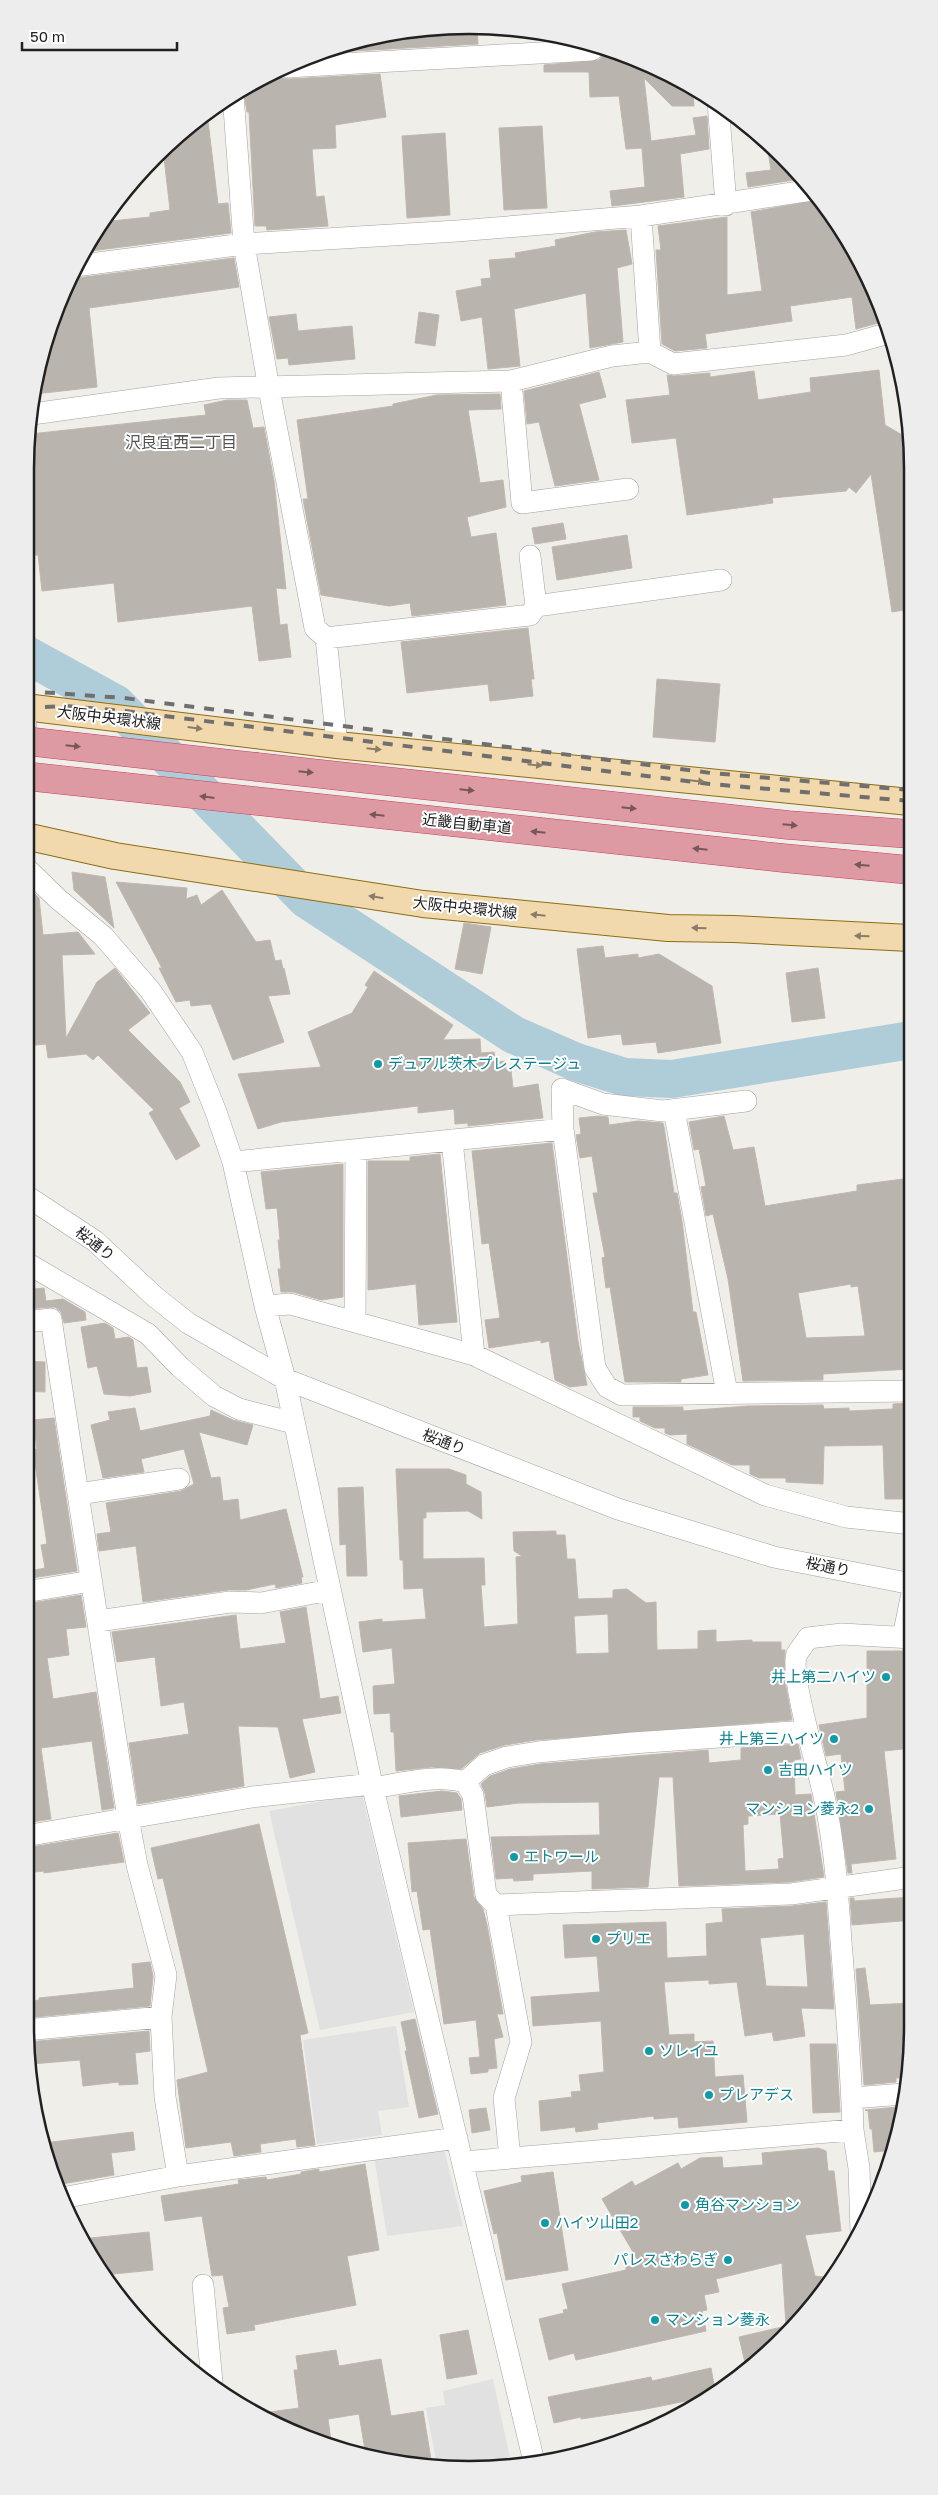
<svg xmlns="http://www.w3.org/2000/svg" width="938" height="2495" font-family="'Golos Text','Noto Sans JP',sans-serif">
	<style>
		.parking { fill: #e1e1e1 }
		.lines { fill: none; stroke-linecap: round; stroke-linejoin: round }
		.river { stroke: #afccd9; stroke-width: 38 }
		.building { fill: #bab4af; stroke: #c1b7ad; fill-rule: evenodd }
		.minor-casing { stroke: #a2a2a2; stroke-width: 22 }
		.major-casing { stroke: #8d6d12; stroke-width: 28 }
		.highway-casing { stroke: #c83d62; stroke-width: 29 }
		.minor { stroke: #fff; stroke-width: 21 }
		.major { stroke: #f2d9ad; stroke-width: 26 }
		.highway { stroke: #de9aa2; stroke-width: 28 }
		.rail { stroke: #6f6f6f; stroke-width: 4; stroke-dasharray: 10 10; stroke-linecap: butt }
		.highway-bridge-casing { stroke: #c83d62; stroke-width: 29; stroke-linecap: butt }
		.highway-bridge { stroke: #de9aa2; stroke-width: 28 }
		.oneway { fill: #8a7d67 }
		.oneway2 { fill: #76575b }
		.culture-dot { fill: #0f9aa8; stroke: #fff; stroke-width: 2 }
		.labels { text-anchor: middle; stroke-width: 4; stroke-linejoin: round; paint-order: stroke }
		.street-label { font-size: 15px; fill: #212121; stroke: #fff }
		.culture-label { font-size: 15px; fill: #0d838f; stroke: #fff; text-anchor: start }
		.neighbourhood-label { font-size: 16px; fill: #545454; stroke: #fff }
		.rim { fill: none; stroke: #212121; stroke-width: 2.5 }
	</style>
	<rect width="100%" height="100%" fill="#f0eee9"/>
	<path class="parking" d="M362,1794L414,2012L320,2030L269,1811Z
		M396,2026L409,2107L378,2111L382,2135L317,2144L303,2040Z
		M443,2145L463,2226L387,2236L374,2157Z
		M493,2379L511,2463L437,2465L426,2408L445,2405L443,2391Z"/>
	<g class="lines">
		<path class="river" d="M25,654L116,704L306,899L514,1035L576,1062L624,1077L672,1079L911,1040"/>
	</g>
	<path class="building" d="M477,27L478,44L317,53L327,48L401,31V37L436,34V28Z
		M604,49L693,90L694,106H672L644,78L651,141L696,135L693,118L707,116L709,149L680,154L684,197L612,206L610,191L645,187L642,148L626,149L619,96L590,97L589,72H544V65L599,60L603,55Z
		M276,71L281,78L288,79L380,74L386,117L335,125L336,148L312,149L316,197L324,196L328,226L267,230L266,226H255L249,112H247L243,87Z
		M207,113L218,204L228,203L231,233L83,252L102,222L150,217V213L170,210L163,149L176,135Z
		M542,126L547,208L504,210L499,128Z
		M445,133L450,215L407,218L402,136Z
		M767,145L793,167L794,180L748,187L746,173L771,170Z
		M819,200L863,266L866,288L872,287L882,322L856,329L852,297L790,306L792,321L705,334L707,348L675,351L662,344L656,250H661L658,226L727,217V295L762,291L751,212Z
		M626,230L632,264L617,268L623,342L590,348L586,293L514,309L520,366L488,369L482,317L461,321L456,291L482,286L481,279L491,278L489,260L516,258L515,253L556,246L555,240L595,232Z
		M234,258L239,287L89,308L97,387L35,394L40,354L69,277L77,278Z
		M419,312L439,315L435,346L415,343Z
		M296,314L298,331L352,326L355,359L289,365L288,358L277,359L269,317Z
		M879,370L885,425L909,439L910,609L892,612L871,474L856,493L849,487L846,491L772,498L773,503L687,515L676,438L632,443L626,400L670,395L667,375L674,376L710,373V377L754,371L758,400L811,392L810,378Z
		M599,372L606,397L579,404L599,480L555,486L539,422L527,424L524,391Z
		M500,394L501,409L468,410L480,483L503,480L506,507L467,517L471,537L496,533L506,605L412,616L410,603L389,606L321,595L303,499H308L297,420L393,406V404L437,395Z
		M227,400H247L253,428L264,427L274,481L286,589L276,588L280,625L287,624L291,657L259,661L252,606L118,622L114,583L42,591L38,555L25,556V469L30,434L206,415L204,405Z
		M563,523L566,539L535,544L532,528Z
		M627,535L632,568L557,580L552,547Z
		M528,628L534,679H531L533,696L490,701L488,684L407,693L401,642Z
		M657,679L720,684L715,742L653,737Z
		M72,872L105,877L114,928L74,890Z
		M116,882L187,888L186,899L197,895L201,905L222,890L256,942L270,940L275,961L281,960L283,969L284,968L290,994L268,996L284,1042L233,1060L211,1004L191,1006L190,1000L176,1002L159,968H162Z
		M25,884L39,898L43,935L78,932L95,954L62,955L66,1038L97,982L115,968L150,1013L128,1030L180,1082L190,1102L179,1108L200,1146L176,1160L149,1113L154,1110L98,1055L93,1060L86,1054L48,1058L46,1044L25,1046Z
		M464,923L491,927L482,974L455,969Z
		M603,946L605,958L638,954V958L659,954L712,986L721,1043L658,1053L656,1042L623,1045L621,1034L588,1038L577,949Z
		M818,968L825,1018L792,1022L786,973Z
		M374,971L453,1025L443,1040L480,1039L481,1053L494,1052L496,1062L505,1061L506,1070H511L513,1088L538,1084L543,1118L468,1126V1123L455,1124L454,1109L418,1113V1106L281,1122L258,1129L238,1074L321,1067L308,1032L352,1013L368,987L365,985Z
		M599,1116L608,1117L609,1125L638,1121L663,1123L664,1127L674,1193H677L682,1221L693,1312H696L708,1375L681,1379V1382H625L610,1287L606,1288L602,1258L605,1257L593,1193H598L592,1156L580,1158L576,1135L581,1134L579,1118Z
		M724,1116L733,1150L754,1147L765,1206L857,1191V1185L911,1178V1369L823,1374V1380L743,1381L728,1279L713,1214L706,1216L701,1187L706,1186L699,1149L694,1150L689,1122ZM851,1284V1287L858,1286L865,1336L806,1338L798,1293Z
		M552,1143L578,1341L587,1385L570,1387L555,1380L549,1341L541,1343V1340L489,1348L485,1320L500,1318L489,1243L482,1244L472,1151Z
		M440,1154L457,1322L419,1325L416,1284L368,1290V1161H410V1157Z
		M343,1164V1297L321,1300L293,1292H281L278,1269H281L278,1240H280L277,1208L266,1209L261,1172Z
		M44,1288L46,1301L63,1299L85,1312L86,1320L64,1323L61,1312L55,1307L25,1309V1290Z
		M105,1323L113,1328L115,1339L129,1337L133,1340L137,1368L147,1367L151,1392L130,1396L104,1394L97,1366L88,1368L81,1327Z
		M25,1361L45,1362V1392L25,1391Z
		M912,1403V1499H885L883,1445L824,1446L823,1484L786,1482V1478H759L750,1474V1465H732L687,1444V1434L670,1435L665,1433V1428H655L640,1421V1417H633V1407H683V1411L748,1406L823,1405L824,1409L849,1408V1411L893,1409V1404Z
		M135,1408L140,1431L210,1416L211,1410L233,1420L253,1425L247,1445L199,1432L211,1478L220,1477L223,1501L238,1499L240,1520L286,1509L303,1577H301L302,1583L276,1588L275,1584L246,1590H228L143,1602L136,1546L99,1551L97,1534L111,1532L106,1503L181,1491L194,1484L184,1449L141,1459L144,1472L103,1478L91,1425L110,1420L108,1412Z
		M54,1418L77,1571L25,1579V1572L45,1568L41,1545L47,1544L33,1450L37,1449L33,1420Z
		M396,1469H449L466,1475V1484L481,1492L482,1519L468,1511L426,1512V1518H423V1559L484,1558L485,1585H481L484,1627L518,1624L516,1557L522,1556L514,1551L513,1532L556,1531V1535H565L567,1559H575L578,1599L613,1598V1590L627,1589L646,1603L656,1602L657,1650L698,1649V1631L716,1630V1642L752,1640V1642H781V1650H785L784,1676L792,1720L536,1740L505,1745L480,1753L461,1769L431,1767L396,1771L394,1732H391L390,1713L374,1714L373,1686L395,1684L392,1648L363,1652L359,1622L382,1619V1622L426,1619L423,1588L404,1589L403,1560H400ZM608,1614L609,1653L576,1654L574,1616Z
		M363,1487L367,1576H347L346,1544L340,1545L338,1488Z
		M81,1595L86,1627L66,1629L69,1655L47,1658L53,1699L96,1692L114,1808L102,1810L92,1741L41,1748L51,1819L25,1823V1604Z
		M306,1607L320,1699L338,1696L341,1713L302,1719L315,1772L290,1778L278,1727L238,1726L244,1786L138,1804L129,1743L189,1734L184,1702L161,1706L155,1657L117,1662L112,1632L236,1615L240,1649L286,1643L280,1612Z
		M867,1651H906L905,1711L912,1710V1748L884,1751L896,1859L851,1864L852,1873H848L836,1792L845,1791L841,1754L826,1756L819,1725L867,1718Z
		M798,1744L801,1759L794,1760L795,1795L811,1794L824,1877L790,1882L679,1886L673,1777H659L648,1887L592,1889V1871L533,1874V1880L514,1881L513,1878L496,1879L491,1837L600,1835L599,1802L519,1803L487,1807L485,1793L481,1784L490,1776L510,1769L540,1764L708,1750L709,1763L741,1760V1748ZM780,1814L784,1858L778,1859L779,1869L745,1871L743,1825L748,1824V1816Z
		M442,1791L457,1793L461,1799L462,1810L401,1817L399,1796Z
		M259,1824L308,2033L300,2035L315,2145L297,2147L296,2139L260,2144L261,2152L234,2156L231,2142L186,2148L177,2080L208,2072L163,1878L158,1879L151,1848Z
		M118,1833L124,1862L44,1873V1871L25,1873V1848Z
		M466,1839L474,1897L483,1909L487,1925L503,2014H497L503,2037L494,2039L497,2068L488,2069V2072L471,2074L469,2058L480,2057L476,2020L444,2024L430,1929L423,1930L417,1891L412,1892L408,1843Z
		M913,1897V1920L852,1925L850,1898H854V1901Z
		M826,1902L834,2009L801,2008L805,2036L774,2041L772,2032L745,2036L737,1982L709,1984V1980L664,1982L669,2035L694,2034V2042L713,2041L715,2077L743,2075L747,2122L679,2128L678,2117L654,2119V2116L597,2123L598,2129L576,2132L575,2127L541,2131L539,2101L572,2097L571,2092L581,2091L579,2075L604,2072L601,2021L533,2026L531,1997L600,1992L597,1956L565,1958L563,1925L666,1922L667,1958L707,1956L706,1924L723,1922L722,1909L792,1906ZM804,1934L808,1987L766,1986L760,1938Z
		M150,1962L153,1976L150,2006L25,2018V2002L39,2000V1998L134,1988L132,1964Z
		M865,1968L870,2005L913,2003V2026L906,2077L896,2078V2082L864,2085L856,1969Z
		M415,2019L438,2114L419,2118L405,2051H407L401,2022Z
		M149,2031L150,2051L135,2053L138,2084L119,2085V2082L83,2086L80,2060L31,2064L28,2042Z
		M810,2044H836L840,2112L813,2113Z
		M898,2107L900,2125L894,2150L874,2152L872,2129H870L868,2111L865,2110Z
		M486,2108L490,2130L472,2133L469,2110Z
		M133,2132L135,2150L111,2153L114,2175L56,2185L49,2169L44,2143Z
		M818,2148L826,2151L828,2171H834L841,2231L805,2235L815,2276L833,2278L821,2296L746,2367L739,2337L786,2326L782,2263L716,2279L719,2292L704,2295L707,2310L702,2311L706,2331L576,2360L574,2353L549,2360L539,2319L564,2313L563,2310L568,2309L562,2284L626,2270V2267L640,2264L602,2199L632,2181L635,2186L678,2163L681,2169L700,2158L722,2157L723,2168L763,2165L762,2153Z
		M365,2164L379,2250L347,2256L356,2305L254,2325L255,2330L227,2334L223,2308L229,2307L223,2275L212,2276L202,2216L165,2221L161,2196L239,2184L238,2180L266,2177L267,2180L301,2174V2172L319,2169V2172Z
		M553,2172L568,2270L506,2280L497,2233L494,2234L484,2191L522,2182L521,2176Z
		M149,2232L153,2270L104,2275L81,2239Z
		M468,2330L477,2374L447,2379L440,2335Z
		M336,2350L339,2366L381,2359L391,2416L423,2411L432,2465L411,2466L366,2456L359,2414L328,2419L332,2448L255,2414L299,2408L294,2370H298L296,2356Z
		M711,2368L716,2395L641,2410L581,2419V2417L554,2423L548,2397L651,2377L652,2381Z"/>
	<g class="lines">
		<defs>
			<path id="minor" d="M287,67L592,50L591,43
				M233,94L244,244L269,389L315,628L326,638L337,745
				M718,102L726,205
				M641,216L650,352
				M75,266L244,244L457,231L641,216L812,190
				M511,381L522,503L628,489
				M32,414L219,388L511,381L612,356L650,352L673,364L846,345L886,334
				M536,606L721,580
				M326,638L530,615L536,606L530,556
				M25,745L26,707
				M25,867L58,899L103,936L150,990L192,1052L216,1112L233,1162L265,1306L285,1379L372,1784L534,2462
				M746,1101L663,1111L603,1104L562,1089L563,1129L595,1368L607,1387L622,1395L911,1391
				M674,1110L727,1393
				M452,1140L474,1355
				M233,1162L563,1129
				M25,1195L95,1241L154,1296L188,1323L285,1379L618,1509L774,1557L912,1584
				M25,1262L148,1334L180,1367L214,1396L239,1409L294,1423
				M265,1306L290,1304L474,1355L765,1495L846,1517L912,1524
				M25,1322L51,1319L128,1818L137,1865L166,1975L161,2017L165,2097L178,2176
				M355,1322L356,1150
				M78,1494L179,1479
				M25,1592L91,1581
				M98,1621L230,1602L261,1603L330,1590
				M903,1637L912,1593
				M465,1782L484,1765L507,1757L538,1752L632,1743L807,1731
				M373,1788C404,1783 435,1774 465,1782L473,1795L486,1895L496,1905L521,2042L504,2098L510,2158
				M25,1836L252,1797L372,1784
				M496,1905L791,1894L913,1877
				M26,2030L161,2017
				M852,2098L904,2094
				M853,2130C851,2066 846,2004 841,1941C837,1881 833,1822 816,1765C811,1746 790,1669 797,1654C800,1649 805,1643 808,1638L842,1634L912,1638
				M463,2162L853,2130L859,2168L861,2233
				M62,2198L178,2176L457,2138
				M203,2285L212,2382"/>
			<path id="major" d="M25,707L337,745L910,802
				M25,836L115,856L423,904L668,928L734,929L910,938"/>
			<path id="highway" d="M257,767L788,825L910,834
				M25,776L783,858L910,870"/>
		</defs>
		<use href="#minor" class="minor-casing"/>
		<use href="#major" class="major-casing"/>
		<use href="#highway" class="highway-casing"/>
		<use href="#minor" class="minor"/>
		<use href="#major" class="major"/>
		<use href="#highway" class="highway"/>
		<path class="rail" d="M25,691L124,698L711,773L910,790
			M25,708L65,706L125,711L710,784L910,801"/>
		<defs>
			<path id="highway-bridge" d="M25,741L257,767"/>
		</defs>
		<use href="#highway-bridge" class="highway-bridge-casing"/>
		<use href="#highway-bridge" class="highway-bridge"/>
	</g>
	<defs><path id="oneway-solid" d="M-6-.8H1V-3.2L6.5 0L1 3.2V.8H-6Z" transform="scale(1.25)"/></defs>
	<g class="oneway">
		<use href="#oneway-solid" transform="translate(195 728) rotate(7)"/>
		<use href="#oneway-solid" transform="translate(374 749) rotate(6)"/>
		<use href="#oneway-solid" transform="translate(535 765) rotate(6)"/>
		<use href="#oneway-solid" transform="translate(697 781) rotate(6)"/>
		<use href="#oneway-solid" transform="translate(376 897) rotate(-171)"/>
		<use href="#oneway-solid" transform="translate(538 915) rotate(-174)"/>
		<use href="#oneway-solid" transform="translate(699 928) rotate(-179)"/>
		<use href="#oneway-solid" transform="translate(862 936) rotate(-178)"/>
	</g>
	<g class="oneway2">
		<use href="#oneway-solid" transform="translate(73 746) rotate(6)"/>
		<use href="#oneway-solid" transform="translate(306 772) rotate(6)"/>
		<use href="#oneway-solid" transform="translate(467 790) rotate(6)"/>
		<use href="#oneway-solid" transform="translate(207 797) rotate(-173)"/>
		<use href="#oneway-solid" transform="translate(629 808) rotate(6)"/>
		<use href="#oneway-solid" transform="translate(377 815) rotate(-174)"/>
		<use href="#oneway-solid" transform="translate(790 825) rotate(5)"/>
		<use href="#oneway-solid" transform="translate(538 832) rotate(-174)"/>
		<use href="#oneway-solid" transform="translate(700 849) rotate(-174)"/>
		<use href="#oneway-solid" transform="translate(862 865) rotate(-175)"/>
	</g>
	<g class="culture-dot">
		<circle cx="378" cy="1064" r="5"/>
		<circle cx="886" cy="1677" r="5"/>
		<circle cx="834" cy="1739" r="5"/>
		<circle cx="768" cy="1770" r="5"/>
		<circle cx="869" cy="1809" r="5"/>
		<circle cx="514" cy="1857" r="5"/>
		<circle cx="596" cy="1939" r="5"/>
		<circle cx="649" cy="2051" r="5"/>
		<circle cx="709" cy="2095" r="5"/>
		<circle cx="685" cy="2205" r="5"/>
		<circle cx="545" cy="2223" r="5"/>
		<circle cx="728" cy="2260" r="5"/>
		<circle cx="655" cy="2320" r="5"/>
	</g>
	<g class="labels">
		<g class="street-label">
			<text transform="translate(109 718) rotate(7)" y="5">大阪中央環状線</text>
			<text transform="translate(467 824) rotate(6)" y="5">近畿自動車道</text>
			<text transform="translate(465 908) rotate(6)" y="5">大阪中央環状線</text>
			<text transform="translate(95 1244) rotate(39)" y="5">桜通り</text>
			<text transform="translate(444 1442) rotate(21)" y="5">桜通り</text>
			<text transform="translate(828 1567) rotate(11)" y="5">桜通り</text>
		</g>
		<g class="culture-label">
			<text x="388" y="1069">デュアル茨木プレステージュ</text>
			<text x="876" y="1682" text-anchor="end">井上第二ハイツ</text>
			<text x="824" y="1744" text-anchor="end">井上第三ハイツ</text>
			<text x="778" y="1775">吉田ハイツ</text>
			<text x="859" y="1814" text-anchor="end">マンション菱永2</text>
			<text x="524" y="1862">エトワール</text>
			<text x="606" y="1944">プリエ</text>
			<text x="659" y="2056">ソレイユ</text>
			<text x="719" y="2100">プレアデス</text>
			<text x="695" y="2210">角谷マンション</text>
			<text x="555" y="2228">ハイツ山田2</text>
			<text x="718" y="2265" text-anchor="end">パレスさわらぎ</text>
			<text x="665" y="2325">マンション菱永</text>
		</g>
		<g class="neighbourhood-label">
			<text x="181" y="448">沢良宜西二丁目</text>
		</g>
	</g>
	<path d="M0 0H938V2495H0ZM469 34H469A435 435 0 0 1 904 469V2026A435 435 0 0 1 469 2461H469A435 435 0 0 1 34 2026V469A435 435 0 0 1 469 34Z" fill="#ededed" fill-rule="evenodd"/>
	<path class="rim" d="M469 34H469A435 435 0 0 1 904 469V2026A435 435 0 0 1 469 2461H469A435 435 0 0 1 34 2026V469A435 435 0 0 1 469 34Z"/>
	<path d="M22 42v8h155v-8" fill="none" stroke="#212121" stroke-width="2.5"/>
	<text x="30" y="42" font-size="15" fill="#212121" stroke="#ffffff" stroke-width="4" paint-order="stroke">50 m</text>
</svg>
